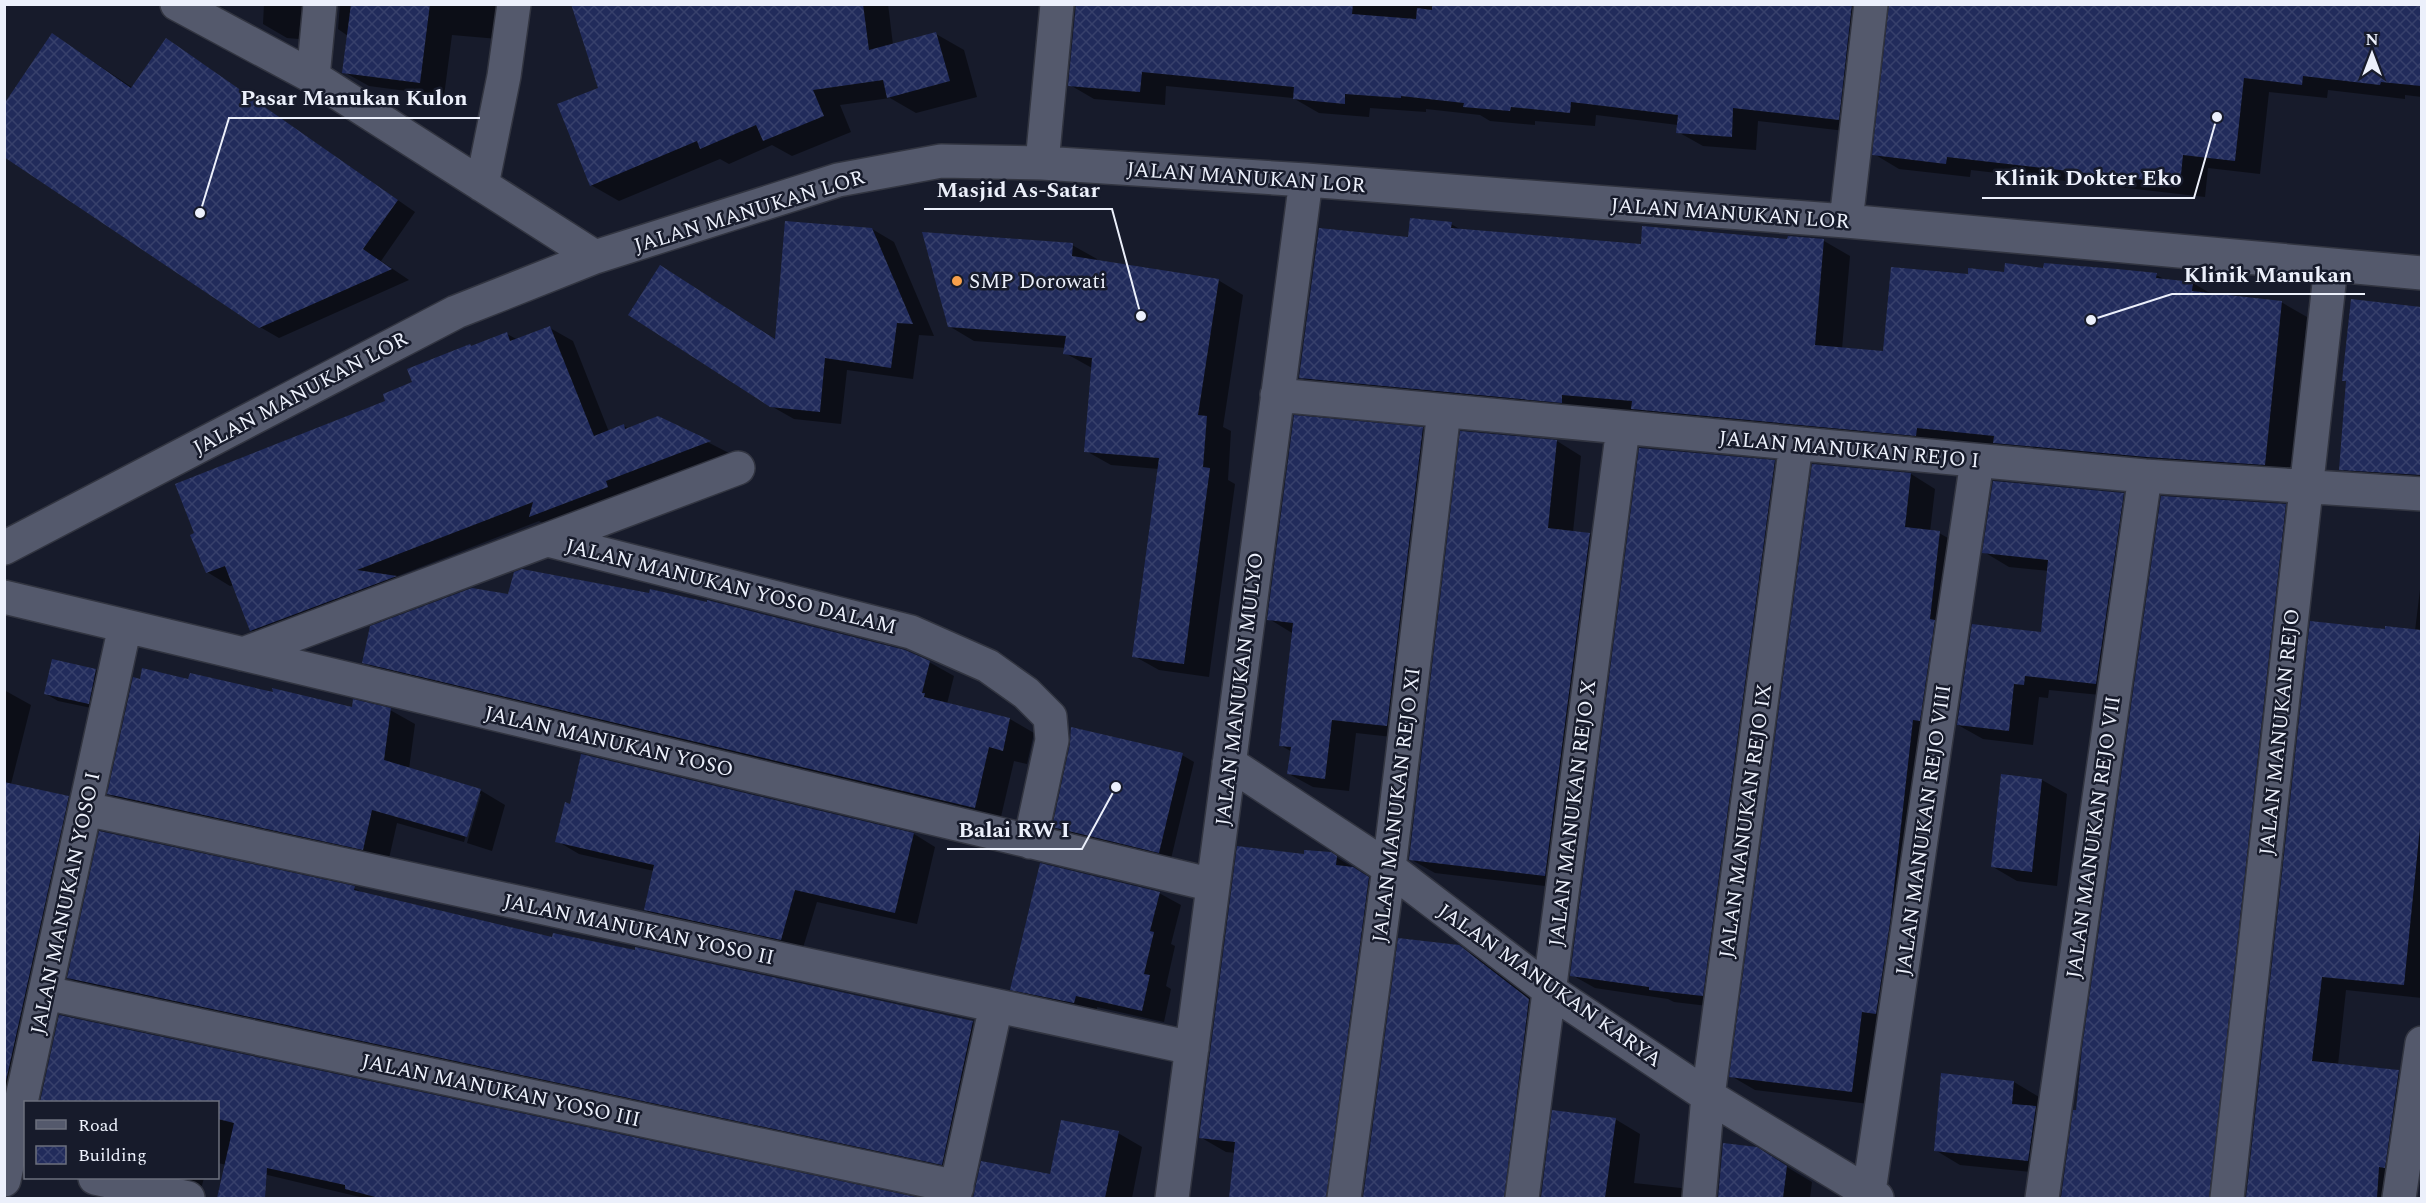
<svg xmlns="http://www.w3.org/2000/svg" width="2426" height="1203" font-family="Spectral,serif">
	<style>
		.shadow { fill: #0007 }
		.building { fill: url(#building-cross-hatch) }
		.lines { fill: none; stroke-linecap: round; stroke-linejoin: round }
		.minor-casing { stroke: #323541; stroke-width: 36 }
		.minor { stroke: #54596c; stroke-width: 33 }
		.poi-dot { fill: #f8a04b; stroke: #171b2b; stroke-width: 2 }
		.labels { text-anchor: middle; stroke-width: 5; stroke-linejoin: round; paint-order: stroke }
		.street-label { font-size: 21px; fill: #ecf0fb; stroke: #171b2b }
		.poi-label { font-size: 21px; fill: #ecf0fb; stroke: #171b2b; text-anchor: start }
		.leader { fill: none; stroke: #ecf0fb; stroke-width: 2 }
		.callout-dot { fill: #ecf0fb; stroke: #171b2b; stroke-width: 2 }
		.callout-label { font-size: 22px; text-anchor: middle; font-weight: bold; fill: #ecf0fb; stroke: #171b2b; stroke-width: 5; stroke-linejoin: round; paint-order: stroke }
	</style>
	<defs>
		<pattern id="building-cross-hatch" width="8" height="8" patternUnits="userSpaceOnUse" patternTransform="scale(1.5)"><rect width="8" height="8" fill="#212b5b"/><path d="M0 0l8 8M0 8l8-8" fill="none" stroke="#37406b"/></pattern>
	</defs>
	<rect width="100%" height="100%" fill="#171b2b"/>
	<path class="shadow" d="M264,4H332L323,41L287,38L263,24Z
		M340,4H513L510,40L452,35L444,96L369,86L344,72L348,36L338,29Z
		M573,4H888L893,45L936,34L964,50L977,97L916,113L890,98L840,105L851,132L792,156L772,145L729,164L720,159L619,201L591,185L600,88Z
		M1077,4H1884L1863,133L1758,121L1756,150L1703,146L1678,132V125L1596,115L1595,126L1535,121V125L1490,121L1480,115L1426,109V112L1370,108L1369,117L1319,113L1293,98L1166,86L1165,105L1094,99L1070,85Z
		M1891,4H2422V97L2405,95V99L2328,90L2327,98L2269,92L2260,174L2208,168L2205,197L1971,170L1970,177L1899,169L1874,154Z
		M53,35L133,88L166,40L184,51L415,212L381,261L409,280L279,338L260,327Z
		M1451,224L1463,231L1642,245L1824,241L1850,256L1842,349L1884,353L1969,275L2044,269L2156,275L2166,280L2193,283L2213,295L2281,302L2307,317L2291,479L1327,393L1300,377L1410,238Z
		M872,229L894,242L934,336L919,335L913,379L847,370L841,424L794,419L771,406L682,280L777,340Z
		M1072,245L1097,259V261L1218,280L1243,295L1223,427L1231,431L1228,480L1235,484L1209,677L1159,670L1134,656L1159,469L1111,465L1086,451L1092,368L1065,353L1066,348L974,341L949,326Z
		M2352,301L2422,308V487L2365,483L2341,469L2348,382L2343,380Z
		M550,328L573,341L609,432L624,426L629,429L658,417L731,454L553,529L539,521L395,577L418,590L274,644L251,630L234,585L230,586L207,572L387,401L473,347L507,334L518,340Z
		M1423,429L1447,443L1411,739L1356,733L1349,791L1313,787L1289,774L1292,752L1280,745L1292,633L1269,619Z
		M1462,433L1557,441L1581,456L1573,532L1590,534L1614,548L1570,889L1435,873L1410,859Z
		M1774,462L1797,475L1725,1008L1674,1002L1668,999L1595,988L1572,975Z
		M1814,465L1911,474L1935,489L1930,532L1939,533L1964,547L1877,1105L1755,1090L1731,1076Z
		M2123,494L2148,509L2121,697L2049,690L2048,698L2039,697L2033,745L1983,739L1958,725L2042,633L2049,571L2009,567L1984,552Z
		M2162,497L2285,505L2308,519L2249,1048L2211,1044L2194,1198H2064Z
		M2422,573V998L2346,990L2338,1065L2398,1072L2422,1085L2402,1198H2247L2312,622L2386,630L2415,631Z
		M53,661L96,670L108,677L101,710L58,701L46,694Z
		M363,662H929L954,676L947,704L1010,719L1034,733L1027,764L1014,761L1000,821L388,676Z
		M189,681L353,708L390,710L415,724L409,769L480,790L505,805L492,851L467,843L481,794H478L464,842L397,823L388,863L134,808L109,794Z
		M4,690L31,705L11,784L4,783Z
		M1182,755L1194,762L1171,859L1066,834L1054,827Z
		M2042,780L2067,794L2057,886L2017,881L1993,867Z
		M68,797L92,811L9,1190L10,1198H4V858Z
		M571,805L914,834L935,847L917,924L817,902L802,951L667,922L645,910L654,871L579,854L557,841Z
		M1331,854L1379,883L1352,1198H1231L1236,1153L1226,1152L1200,1137L1305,855Z
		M354,888L365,894L553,939L636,952L637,949L973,1023L997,1037L966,1177L93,991L69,978Z
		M1159,893L1181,905L1171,944L1175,946L1166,986L1171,989L1164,1022L1097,1007L1096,1015L1034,1001L1012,989Z
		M1400,940L1458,946L1484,961L1554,1014L1530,1198H1364Z
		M60,1017L914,1198H364L218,1163V1102H42Z
		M2014,1082L2039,1097L2037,1109L2061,1122L2053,1174L1960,1165L1935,1150Z
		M1554,1112L1615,1119L1640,1134L1634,1183L1681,1188L1698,1198H1542Z
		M1118,1133L1142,1147L1132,1198H974L977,1192L1051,1176Z
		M1724,1145L1782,1164L1812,1182L1810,1198H1719Z
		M147,1178H204L201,1189Z"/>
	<path class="building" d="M351,4H430L420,83L342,73Z
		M571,4H863L869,50L936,32L950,81L887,98L883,80L813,90L824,116L763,141L756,125L700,149L697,141L590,186L557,104L598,88Z
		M1076,4H1353L1352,14L1416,19L1417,8L1432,10V4H1852L1839,120L1733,108L1732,137L1676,133L1678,115L1571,102L1570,113L1511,107L1510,111L1463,107L1464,103L1401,96V98L1345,94V104L1293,99L1294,87L1142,72L1140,92L1068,86Z
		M1889,4H2421V86L2381,82L2380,85L2303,76L2302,85L2244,78L2235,161L2183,155L2180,184L1947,157L1946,164L1872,155Z
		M52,33L131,88L166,38L398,200L363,249L392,269L259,328L4,157V104Z
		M1410,218L1452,222L1451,228L1641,244L1642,226L1787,239L1788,236L1824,239L1815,345L1883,351L1891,267L1968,274V268L2004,272L2005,263L2043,268L2044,263L2117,269L2157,273L2156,278L2193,282L2192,291L2282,301L2265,465L2146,457L1993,443L1994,436L1917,428L1916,436L1631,409L1632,401L1562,395V403L1299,378L1319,228L1408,237Z
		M785,221L872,228L913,324L897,323L891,368L825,358L820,412L770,407L628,315L660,265L775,339Z
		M922,232L1073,243L1072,256L1219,279L1198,415L1207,416L1203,467L1210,468L1184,664L1132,657L1159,458L1084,452L1092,358L1063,354L1066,336L948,327Z
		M2351,299L2421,307V475L2339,470L2346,381H2342Z
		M550,326L594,436L624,424L625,429L658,416L711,441L606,481L608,487L529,517L533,502L357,570L397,576L250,631L225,566L206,573L190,535L194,533L175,484L385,401L383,394L412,382L407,369L470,344L471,346L507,332L510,341Z
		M1294,415L1423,427L1387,726L1332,720L1325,779L1287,774L1291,747L1279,746L1293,623L1267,620Z
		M1460,431L1557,440L1548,528L1590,533L1545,876L1409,860Z
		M1639,448L1775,460L1703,996L1649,990V987L1570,976Z
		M1812,464L1911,473L1905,527L1940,531L1930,619L1935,620L1920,721L1913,720L1890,923L1876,1014L1862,1012L1852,1092L1729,1077Z
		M1993,481L2124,493L2096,684L2025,676L2024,685L2014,684L2009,731L1957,725L1972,624L2041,632L2048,560L1982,553Z
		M2161,496L2286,504L2209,1198H2061L2073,1110H2076L2082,1048Z
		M522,569L649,593L650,589L707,602V600L905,650L930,661L922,693H925L924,697L1010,718L1003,751L989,747L975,808L362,663L370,626L472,588L508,594L514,572Z
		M2310,621L2385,629V626L2421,630V818L2404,985L2322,977L2312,1061L2399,1070L2385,1168L2379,1167L2377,1198H2246Z
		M52,659L96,669L89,704L44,694Z
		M142,668L188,679L190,673L273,692L272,688L352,707L353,699L391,708L384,760L481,789L467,837L372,810L363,850L107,794L133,677L140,679Z
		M1071,727L1183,753L1159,853L1052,827L1070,744Z
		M581,754L914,833L895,913L795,890L781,940L644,910L654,865L555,842L565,802L570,804Z
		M2001,774L2042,779L2032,872L1991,867Z
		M4,782L69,796L4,1090Z
		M99,831L355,886L354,890L552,937L553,933L635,950V947L973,1021L942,1165L67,978Z
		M1237,846L1304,854V850L1331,852L1337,856L1336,865L1353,867L1369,877L1326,1198H1229L1235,1142L1199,1138Z
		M1040,863L1160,892L1150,931L1154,932L1144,974L1150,975L1142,1011L1076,996L1074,1003L1010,990Z
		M1398,938L1459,945L1529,999L1504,1198H1363Z
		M59,1015L921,1198H379L345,1189V1185L267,1168L265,1198H217L234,1123L218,1119V1102H40Z
		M1941,1073L2014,1081L2012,1104L2036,1106L2028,1161L1934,1151Z
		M1552,1110L1616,1118L1605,1198H1541Z
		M1061,1120L1119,1131L1105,1198H973L981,1161L1050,1174Z
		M1723,1143L1757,1147L1787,1166L1783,1198H1718Z"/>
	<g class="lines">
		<defs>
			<path id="minor" d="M177,4L313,77L595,257
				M313,77L320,4
				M1042,163L1057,4
				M482,185L504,76L514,4
				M1846,221L1871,4
				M1277,395L2145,476L2422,494
				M548,540L911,632L988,666L1026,693L1050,717L1052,740L1030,842
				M4,548L456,312L595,257L838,180L941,161L1042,163L1306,180L1846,221L2422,273
				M4,597L1213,885
				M243,654L738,468
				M1229,763L1389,868L1549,990L1708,1096L1877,1198
				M86,809L1192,1048
				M46,993L957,1187
				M95,1178L188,1198
				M4,1180L125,626
				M954,1198L996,1006
				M1172,1198L1306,180
				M1344,1198L1389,868L1444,411
				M1522,1198L1623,428
				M1699,1198L1708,1096L1796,444
				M1868,1198L1977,461
				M2042,1198L2145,476
				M2227,1198L2331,266
				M2399,1198L2422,1043"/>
		</defs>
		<use href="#minor" class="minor-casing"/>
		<use href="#minor" class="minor"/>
	</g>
	<circle class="poi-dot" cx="957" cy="281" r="6"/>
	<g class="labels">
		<g class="street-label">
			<text transform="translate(1246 177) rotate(4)" y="7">JALAN MANUKAN LOR</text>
			<text transform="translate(749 211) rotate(-17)" y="7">JALAN MANUKAN LOR</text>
			<text transform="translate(1730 213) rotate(4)" y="7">JALAN MANUKAN LOR</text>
			<text transform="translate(300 393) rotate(-28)" y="7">JALAN MANUKAN LOR</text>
			<text transform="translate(1849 449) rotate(5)" y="7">JALAN MANUKAN REJO I</text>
			<text transform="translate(731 586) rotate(14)" y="7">JALAN MANUKAN YOSO DALAM</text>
			<text transform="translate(1239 689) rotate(-83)" y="7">JALAN MANUKAN MULYO</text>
			<text transform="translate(2279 732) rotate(-84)" y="7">JALAN MANUKAN REJO</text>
			<text transform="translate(609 741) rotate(13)" y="7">JALAN MANUKAN YOSO</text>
			<text transform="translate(1396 805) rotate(-83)" y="7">JALAN MANUKAN REJO XI</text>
			<text transform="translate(1572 813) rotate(-83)" y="7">JALAN MANUKAN REJO X</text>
			<text transform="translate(1745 821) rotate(-82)" y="7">JALAN MANUKAN REJO IX</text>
			<text transform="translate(1923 830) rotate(-82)" y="7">JALAN MANUKAN REJO VIII</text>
			<text transform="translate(2093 837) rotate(-82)" y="7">JALAN MANUKAN REJO VII</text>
			<text transform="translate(65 903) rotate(-78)" y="7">JALAN MANUKAN YOSO I</text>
			<text transform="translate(639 929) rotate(12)" y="7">JALAN MANUKAN YOSO II</text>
			<text transform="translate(1550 985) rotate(35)" y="7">JALAN MANUKAN KARYA</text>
			<text transform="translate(501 1090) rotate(12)" y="7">JALAN MANUKAN YOSO III</text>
		</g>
		<g class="poi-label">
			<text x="969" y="288">SMP Dorowati</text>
		</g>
	</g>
	<path class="leader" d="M200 213L229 118H480M2217 117L2194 198H1982M1141 316L1112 209H924M2091 320L2172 294H2365M1116 787L1082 849H947"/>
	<g class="callout-dot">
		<circle cx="200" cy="213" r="6"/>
		<circle cx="2217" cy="117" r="6"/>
		<circle cx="1141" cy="316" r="6"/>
		<circle cx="2091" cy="320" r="6"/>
		<circle cx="1116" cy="787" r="6"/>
	</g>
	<g class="callout-label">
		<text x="354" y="105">Pasar Manukan Kulon</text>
		<text x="2088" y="185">Klinik Dokter Eko</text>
		<text x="1018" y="197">Masjid As-Satar</text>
		<text x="2268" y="282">Klinik Manukan</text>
		<text x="1014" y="837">Balai RW I</text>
	</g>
	<rect width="2426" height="1203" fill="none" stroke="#ecf0fb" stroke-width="12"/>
	<rect x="24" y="1101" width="195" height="78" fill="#171b2b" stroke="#6c707e" stroke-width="1.5"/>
	<rect x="36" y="1120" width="30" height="9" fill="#54596c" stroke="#6c707e" stroke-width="1.5"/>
	<text x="78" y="1131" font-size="18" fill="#ecf0fb">Road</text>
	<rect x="36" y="1146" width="30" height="18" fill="url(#building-cross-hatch)" stroke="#6c707e" stroke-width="1.5"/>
	<text x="78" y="1161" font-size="18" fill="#ecf0fb">Building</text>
	<g transform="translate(2372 54)" stroke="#171b2b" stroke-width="4.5" paint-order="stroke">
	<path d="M0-4.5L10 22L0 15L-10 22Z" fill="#ecf0fb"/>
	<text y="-9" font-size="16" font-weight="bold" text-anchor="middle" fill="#ecf0fb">N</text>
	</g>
</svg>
